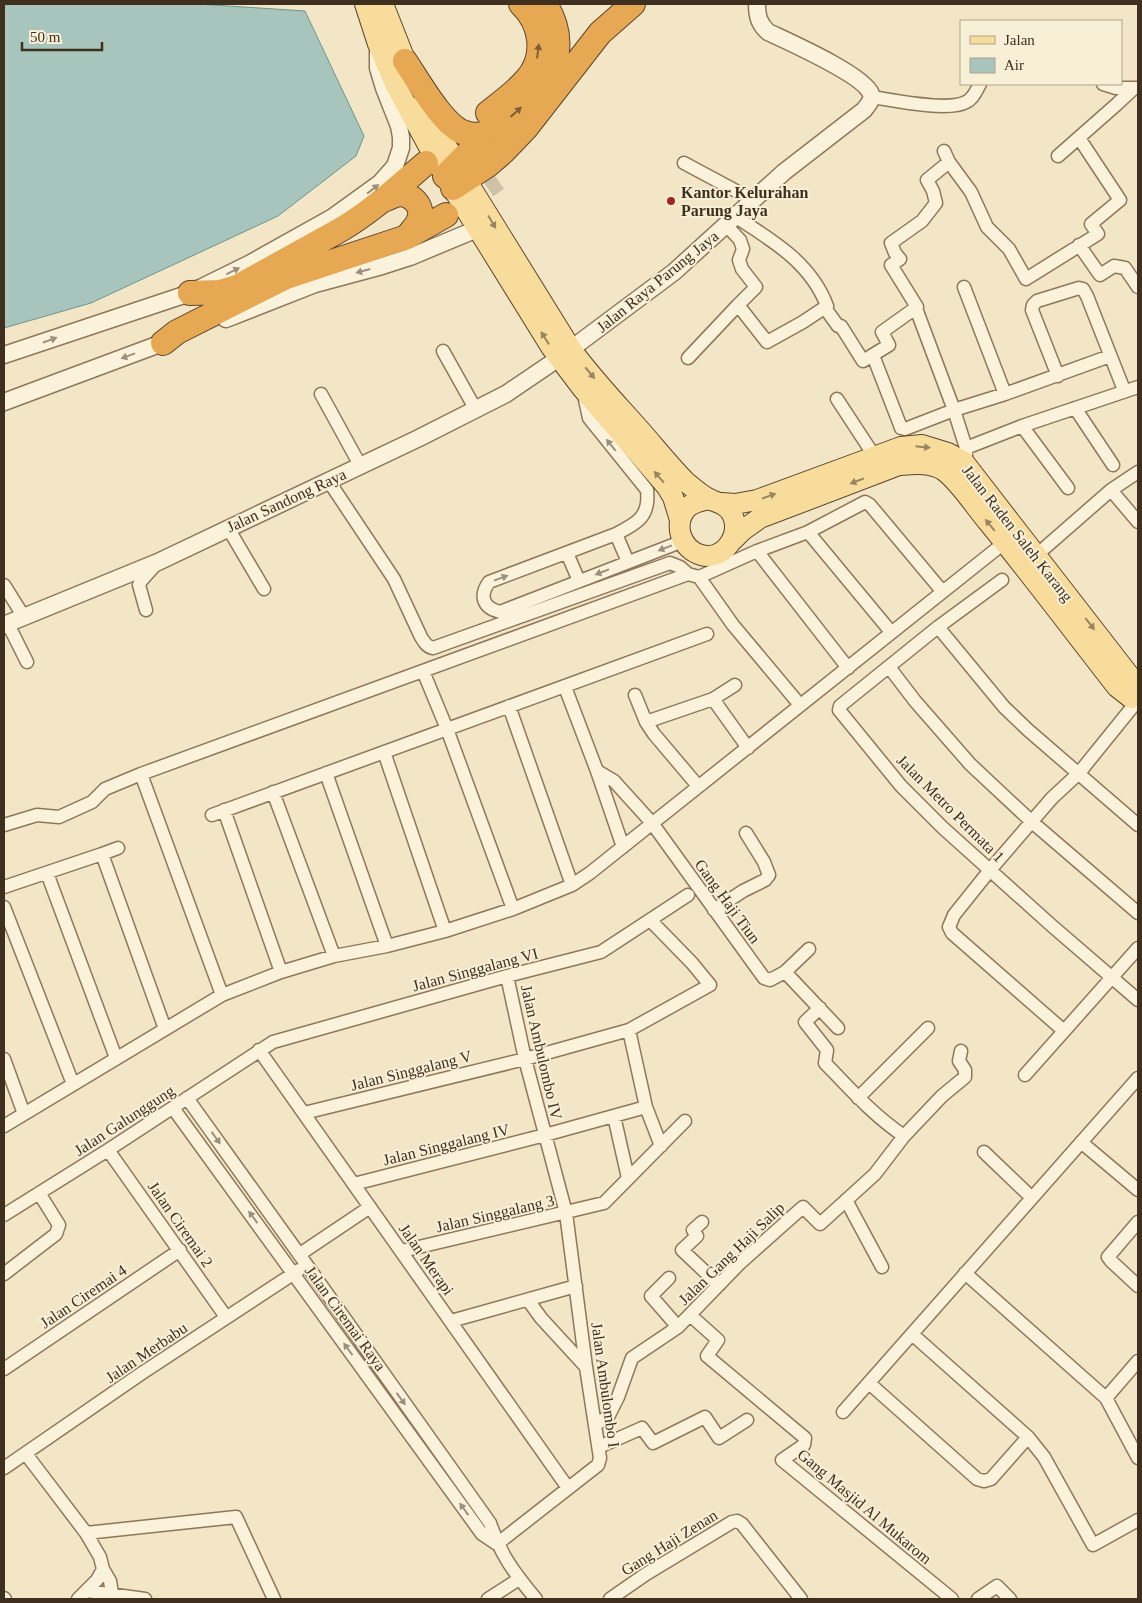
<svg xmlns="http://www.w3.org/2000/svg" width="1142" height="1603" font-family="'Times New Roman',serif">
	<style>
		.water { fill: #a8c5bd; stroke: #6d958c }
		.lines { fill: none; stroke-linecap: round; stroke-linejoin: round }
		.motorway-tunnel { stroke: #cec1a5; stroke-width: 24; stroke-dasharray: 24 12; stroke-linecap: butt }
		.minor-casing { stroke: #8f775a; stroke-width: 15 }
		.tertiary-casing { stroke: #8f775a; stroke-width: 19 }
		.primary-casing { stroke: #5d452e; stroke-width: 22 }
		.motorway-casing { stroke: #5d452e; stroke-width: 26 }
		.minor { stroke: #fbf2db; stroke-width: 12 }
		.tertiary { stroke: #fbf2db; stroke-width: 16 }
		.primary { stroke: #f7dc9c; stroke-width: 20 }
		.motorway { stroke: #e6a852; stroke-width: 24 }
		.oneway { fill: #815f33 }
		.oneway2 { fill: #9c907d }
		.oneway3 { fill: #9a865e }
		.poi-dot { fill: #a32625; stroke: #f8efd7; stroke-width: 2 }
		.labels { text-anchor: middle; stroke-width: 4; stroke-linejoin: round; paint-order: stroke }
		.poi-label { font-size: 16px; font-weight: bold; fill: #3e2f1f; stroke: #f8efd7; text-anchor: start }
		.street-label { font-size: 16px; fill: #3e2f1f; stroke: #f8efd7 }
	</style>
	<rect width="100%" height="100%" fill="#f2e6c6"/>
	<path class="water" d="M4,4H198L305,11L364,136L356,156L278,216L91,303L4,328Z"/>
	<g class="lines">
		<path class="motorway-tunnel" d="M457,207L497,179"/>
		<defs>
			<path id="minor" d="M1103,84L1116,88H1138
				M872,97C892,100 949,112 966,102C973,99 976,91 980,84
				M944,151L949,162L971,192L987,227L1009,249L1026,279L1098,234L1091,224L1120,200L1079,138
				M1058,156L1117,104L1133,89
				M684,163L753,200
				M726,225L740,240L743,249L739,260L742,269L756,287L738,305
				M1079,245L1100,275L1114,266L1125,268L1138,287
				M964,287L1005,394
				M825,308L838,326H841L863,361L889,345L882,332L917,307L891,265L900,259L895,253L891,243L922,221L936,203L933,191L927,180L949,162
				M917,311L954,410L966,448V455
				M443,351L476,410
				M688,358L738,305L767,342L803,322L827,306C811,263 773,241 736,217
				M874,358L900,425L901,428L905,429L954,410L1005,394L1110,356
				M1058,376L1032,310L1033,305L1037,301L1079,288L1083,289L1087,296L1124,390
				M321,394L360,465
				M584,395L589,418L647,490C650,516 638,523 616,534L489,582C479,596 483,608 500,612L683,541
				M837,399L875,457
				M1075,408L1113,465
				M1022,426L1068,488
				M966,448L1022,426L1138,387
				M328,480L394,579L421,637C424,642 427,647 433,648L670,563L680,567L688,574L699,577L757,551L808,532L865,502L870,505L942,591
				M1111,490L1138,522
				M228,528L264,589
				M808,532L891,632
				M616,534L628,562
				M757,551L848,668
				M567,553L579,581
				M1032,559L1111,490L1138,472
				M699,577L733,625L800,705
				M1002,580L938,627L840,706L839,710L901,786L942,827L1051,925L1138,1000
				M4,585L24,617
				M146,610L139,585L141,581L157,563
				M8,624L27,662
				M938,627L1004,707L1028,730L1138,825
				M889,667L915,701L970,764L1032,822L1138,913
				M423,671L447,729L513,909
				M565,687L597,771L623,847
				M635,695L646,722L654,734L698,786
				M713,699L748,748
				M509,706L572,885
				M646,722L713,699L735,685
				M384,752L445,931
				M597,771L614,781L652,823L764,978L770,980L785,972L809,949
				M326,773L387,946
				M141,774L222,995
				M273,792L334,956
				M224,810L281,972
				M212,815L707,634
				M4,825L37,815L59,817L92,802L105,789L141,774L688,574
				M102,854L118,848
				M47,873L116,1058
				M4,887L102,854L165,1029
				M4,907L73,1084
				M714,910L743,891L765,880L769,875L764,862L746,833
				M785,972L838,1028
				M820,1008L805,1022L827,1050L825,1063C850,1089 874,1116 904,1136
				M629,1030L646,1107L661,1146
				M1064,1031L952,933L949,927L954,915L990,870L1052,798L1079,773L1134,705
				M259,1050L568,1488
				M4,1059L24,1114
				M1025,1075L1138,948
				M187,1098C289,1239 389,1381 490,1523C500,1554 515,1574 536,1599
				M858,1098L928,1028
				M173,1108L482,1534L497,1544
				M304,1113L525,1059L629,1030L710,985L692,963L651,921
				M614,1116L628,1178
				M4,1126L222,995L281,972L334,956L387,946L445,931L513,909L572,885L590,873L1009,539
				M1081,1142L1138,1190
				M108,1150L226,1317
				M984,1152L1032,1198
				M354,1184L545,1135L646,1107
				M846,1200L882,1267
				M4,1215L108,1150L273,1042L507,976L601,952L688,895
				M702,1222L693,1230L697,1236L682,1250L719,1285
				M1138,1222L1108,1257L1111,1261L1138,1286
				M402,1251L604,1203L685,1121
				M300,1254L370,1207
				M965,1273L1106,1398L1138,1458
				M4,1274L56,1234L59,1225L39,1193
				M669,1278L651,1296L678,1327
				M528,1300L541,1318L586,1367
				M690,1315L718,1340L707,1356L805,1438L804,1445L782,1460L952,1599
				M451,1321L576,1286
				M912,1334L1028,1437L1044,1457L1093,1545L1138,1520
				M4,1369L180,1250
				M869,1383L977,1479L984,1481L991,1479L1028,1437
				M1106,1398L1138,1361
				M843,1412L1138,1078
				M596,1424L608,1417L618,1397L632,1358L678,1327L739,1264L803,1207L820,1224L875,1174L904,1136L942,1096L965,1077V1070L959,1061L961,1051
				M599,1447L642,1428L653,1443L705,1417L719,1438L747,1420
				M26,1454L86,1533L100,1557L103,1569L110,1581L113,1599
				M4,1468L142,1373L299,1270
				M86,1533L236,1517L274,1599
				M497,1544L598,1465L600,1458L586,1367L566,1213L525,1059L507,976
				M87,1591L145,1599
				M4,1598L5,1599
				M78,1599L97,1580L103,1569
				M488,1599L519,1579
				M610,1599L646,1574L732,1522L737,1521L742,1524L801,1599
				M978,1599L997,1586L1010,1599"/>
			<path id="tertiary" d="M226,319L315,284L382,266L410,257L477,229
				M571,349L674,272L784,172L864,110C867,106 873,100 871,94C864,75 789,42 768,32C759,24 757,16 757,4
				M4,355L190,293L249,264L333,217L380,183L395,166L401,148V137L399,126L384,88L378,68V52
				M4,402L173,339
				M4,625L158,562L419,438L506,394L559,358"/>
			<path id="primary" d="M365,4L378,44L396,86L429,147L445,176L551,347L582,388L667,487L673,497L680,520
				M383,4L411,75
				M424,101L438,131L457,165L571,349C592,378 617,404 640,430C655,447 670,466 686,482C693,488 702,496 711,500C719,503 727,505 732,514C742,535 724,561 701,555C681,549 673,525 686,509C692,502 701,501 710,499
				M721,503L735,504L757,500L901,447L922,445L948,453L963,461L1132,679L1138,685
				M733,540L743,530L760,518L899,465C914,464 930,462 943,470C958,480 976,508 988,522C1032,576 1074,632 1117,687L1131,698"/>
			<path id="motorway" d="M405,61C418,80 443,126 465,133C473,136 484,135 491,131C510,121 538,95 549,76C553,69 556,59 557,51C559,34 554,18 545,4
				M488,113C500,103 515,93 526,80C547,57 542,24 521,4
				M445,176L489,132
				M453,188L488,165L503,152L526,128L600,33L633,4
				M386,199C391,197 396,194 401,194C412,195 422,205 420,216C419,224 411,231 407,237
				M190,293L220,292L237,287L340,230C371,212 398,187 426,163
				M163,343L177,332L286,277L407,237L446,215"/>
		</defs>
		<use href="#minor" class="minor-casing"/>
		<use href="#tertiary" class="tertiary-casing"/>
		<use href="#primary" class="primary-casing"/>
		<use href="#motorway" class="motorway-casing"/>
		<use href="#minor" class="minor"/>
		<use href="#tertiary" class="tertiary"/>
		<use href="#primary" class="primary"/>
		<use href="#motorway" class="motorway"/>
	</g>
	<defs><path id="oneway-solid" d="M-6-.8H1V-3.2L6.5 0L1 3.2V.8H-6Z" transform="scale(1.25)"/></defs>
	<g class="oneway">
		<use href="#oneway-solid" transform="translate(538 51) rotate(-83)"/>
		<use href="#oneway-solid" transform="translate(516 112) rotate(-42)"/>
	</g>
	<g class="oneway2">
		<use href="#oneway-solid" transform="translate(373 189) rotate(-38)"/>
		<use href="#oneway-solid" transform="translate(233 271) rotate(-26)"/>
		<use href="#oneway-solid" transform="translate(363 271) rotate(165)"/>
		<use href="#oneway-solid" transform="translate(50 340) rotate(-19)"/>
		<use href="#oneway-solid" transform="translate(128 356) rotate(160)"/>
		<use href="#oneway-solid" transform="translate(611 445) rotate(-129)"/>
		<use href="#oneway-solid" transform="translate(665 548) rotate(159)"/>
		<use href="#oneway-solid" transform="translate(602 572) rotate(159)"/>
		<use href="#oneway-solid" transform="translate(501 578) rotate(-20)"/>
		<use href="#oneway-solid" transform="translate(216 1138) rotate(54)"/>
		<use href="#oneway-solid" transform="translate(253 1217) rotate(-126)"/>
		<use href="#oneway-solid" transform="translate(348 1349) rotate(-126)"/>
		<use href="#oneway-solid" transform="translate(401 1399) rotate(54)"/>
		<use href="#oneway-solid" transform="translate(464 1509) rotate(-126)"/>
	</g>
	<g class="oneway3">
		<use href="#oneway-solid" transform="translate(492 222) rotate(59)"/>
		<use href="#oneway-solid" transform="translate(545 338) rotate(-122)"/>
		<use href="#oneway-solid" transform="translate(590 373) rotate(50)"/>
		<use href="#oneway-solid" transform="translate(923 447) rotate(6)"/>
		<use href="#oneway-solid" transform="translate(659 477) rotate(-131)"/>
		<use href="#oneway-solid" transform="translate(857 481) rotate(159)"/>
		<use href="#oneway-solid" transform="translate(769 496) rotate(-20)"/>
		<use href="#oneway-solid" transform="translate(990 525) rotate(-129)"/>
		<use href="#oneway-solid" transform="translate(1090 624) rotate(52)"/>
	</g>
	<circle class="poi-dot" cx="671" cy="201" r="5"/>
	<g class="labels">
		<g class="poi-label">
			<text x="681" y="198">Kantor Kelurahan<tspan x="681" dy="18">Parung Jaya</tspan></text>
		</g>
		<g class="street-label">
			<text transform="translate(657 281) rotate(-39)" y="6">Jalan Raya Parung Jaya</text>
			<text transform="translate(286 500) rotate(-25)" y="6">Jalan Sandong Raya</text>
			<text transform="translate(1018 533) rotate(52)" y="6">Jalan Raden Saleh Karang</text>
			<text transform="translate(951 808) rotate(45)" y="6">Jalan Metro Permata 1</text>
			<text transform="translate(728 901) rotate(54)" y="6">Gang Haji Tiun</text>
			<text transform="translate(475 969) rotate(-15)" y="6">Jalan Singgalang VI</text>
			<text transform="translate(542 1052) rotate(77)" y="6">Jalan Ambulombo IV</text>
			<text transform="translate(411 1070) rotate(-14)" y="6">Jalan Singgalang V</text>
			<text transform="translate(124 1120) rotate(-33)" y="6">Jalan Galunggung</text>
			<text transform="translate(446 1144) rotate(-14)" y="6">Jalan Singgalang IV</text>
			<text transform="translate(495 1213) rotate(-13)" y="6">Jalan Singgalang 3</text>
			<text transform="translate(181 1224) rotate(55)" y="6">Jalan Ciremai 2</text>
			<text transform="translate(731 1253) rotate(-44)" y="6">Jalan Gang Haji Salip</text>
			<text transform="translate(427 1259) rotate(55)" y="6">Jalan Merapi</text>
			<text transform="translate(83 1296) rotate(-34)" y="6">Jalan Ciremai 4</text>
			<text transform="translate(346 1318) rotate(54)" y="6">Jalan Ciremai Raya</text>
			<text transform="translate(146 1352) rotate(-34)" y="6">Jalan Merbabu</text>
			<text transform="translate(606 1385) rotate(82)" y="6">Jalan Ambulombo I</text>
			<text transform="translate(865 1506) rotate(40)" y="6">Gang Masjid Al Mukarom</text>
			<text transform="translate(669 1542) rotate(-32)" y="6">Gang Haji Zenan</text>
		</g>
	</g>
	<rect width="1142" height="1603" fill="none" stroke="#3e2f1f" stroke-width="10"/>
	<rect x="960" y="20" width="162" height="65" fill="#f8efd7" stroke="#aea28d"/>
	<rect x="970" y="36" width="25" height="8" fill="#f7dc9c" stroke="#aea28d"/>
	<text x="1004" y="45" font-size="15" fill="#3e2f1f">Jalan</text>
	<rect x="970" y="58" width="25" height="15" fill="#a8c5bd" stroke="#aea28d"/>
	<text x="1004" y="70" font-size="15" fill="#3e2f1f">Air</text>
	<path d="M22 42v8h80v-8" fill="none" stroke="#3e2f1f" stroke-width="2.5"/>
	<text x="30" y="42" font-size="15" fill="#3e2f1f" stroke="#f8efd7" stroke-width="4" paint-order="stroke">50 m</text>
</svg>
